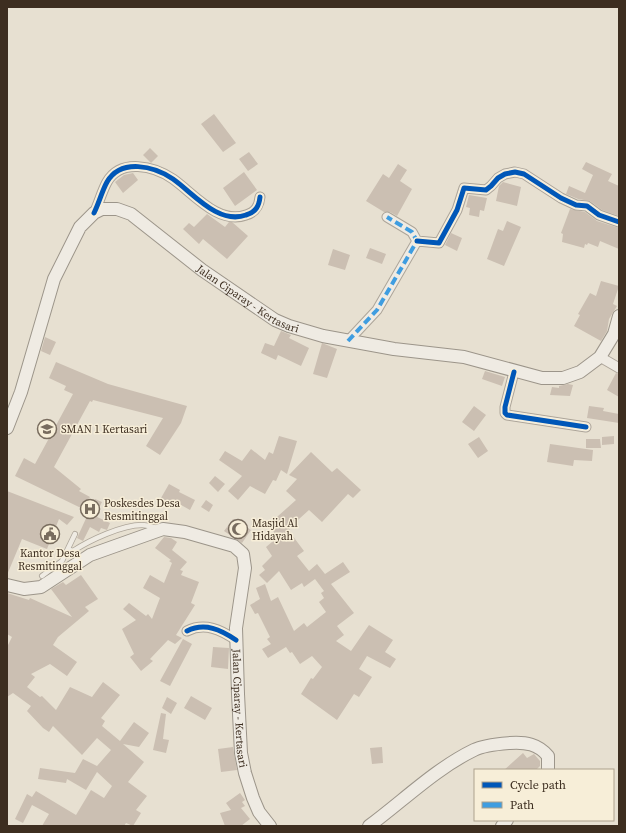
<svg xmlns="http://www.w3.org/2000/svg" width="626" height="833" font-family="'Source Serif 4',serif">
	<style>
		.building { fill: #cbbfb2 }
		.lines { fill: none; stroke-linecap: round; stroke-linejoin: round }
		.lane-casing { stroke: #ada599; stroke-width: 6 }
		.street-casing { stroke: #ada599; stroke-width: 11 }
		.secondary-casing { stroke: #9c958a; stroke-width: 14 }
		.lane { stroke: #efebe3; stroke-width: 4.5 }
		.street { stroke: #efebe3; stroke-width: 9 }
		.secondary { stroke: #efebe3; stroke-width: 12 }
		.quiet { stroke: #3f9de0; stroke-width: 4; stroke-dasharray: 8 4; stroke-linecap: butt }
		.cycleway-casing { stroke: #f7eed8; stroke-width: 8 }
		.cycleway { stroke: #0057b8; stroke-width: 5 }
		.labels { text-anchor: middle; stroke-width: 3; stroke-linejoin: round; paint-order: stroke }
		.street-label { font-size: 11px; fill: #3d2e20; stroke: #f7eed8 }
		.poi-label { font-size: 11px; fill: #3d2e20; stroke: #f7eed8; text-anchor: start }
	</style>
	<rect width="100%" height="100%" fill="#e7e0d1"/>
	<path class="building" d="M214,114L236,143L223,152L201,124Z
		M150,148L158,156L151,163L143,155Z
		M249,152L258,164L248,171L239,159Z
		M586,162L612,174L608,181L619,186V216L602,210L590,201L578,199L566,194L569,186L585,193L593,175L582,169Z
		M398,164L407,170L400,181L412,189L397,216L390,212H384L366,201L383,174L389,178Z
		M244,172L257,190L235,206L223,188Z
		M133,173L138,180L123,193L115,182L124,175Z
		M503,182L521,187L517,206L496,201L499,186Z
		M469,195L487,198L484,211L480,210L479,217L469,215L470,208L466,207Z
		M570,209L585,212L597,221L619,228V249L600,241L598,247L588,243L587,245L585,244L584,248L562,242L563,234L561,233Z
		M207,214L225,227L229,222H232L248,236L227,259L203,239L199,244L183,229L189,223L194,227Z
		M507,221L521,227L504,266L487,259L498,229L503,231Z
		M451,233L462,238L457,251L445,245Z
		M370,248L386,254L382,264L366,258Z
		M333,249L350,255L345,270L328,265Z
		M601,281L619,286L613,304L617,306L609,319L607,331L601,341L574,326L580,315L578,314L590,293L596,296Z
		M281,331L291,335L289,338L309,348L301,366L278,355L276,360L261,353L265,343L274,346Z
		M45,337L56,342L50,355L41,351Z
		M322,343L337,349L327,378L313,374Z
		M56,362L108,384L187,406L181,423L160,455L146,446L163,418L93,400L92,402L90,401L54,467L81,489L79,491L90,497L81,508L15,476L24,458L35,464L73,394L64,390L66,386L49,378Z
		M485,371L505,377L502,386L482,379Z
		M616,373L619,374V397L607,390Z
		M568,384L573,385L570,396L550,395L552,387L559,388V386Z
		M474,406L486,415L474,431L462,422Z
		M589,406L604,408L603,411L619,414V423L587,418Z
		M279,436L297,441L287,474L281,470L276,481L273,480L265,494L250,486L238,500L228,491L242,476L219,460L225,451L242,461L251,449L265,460L269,452L273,454Z
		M614,436V444L602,445V437Z
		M479,437L488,451L478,458L468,444Z
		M586,439H600L601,448H586Z
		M550,444L593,450L592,461L574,460L573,466L547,462Z
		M311,452L332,472L337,468L361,490L353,498L348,494L322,522L309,510L289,528L290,530L289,531L304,551L297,556L309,571L317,564L325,574L343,562L350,572L331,584L354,613L337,626L344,635L336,641L351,651L369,625L393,640L385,652L396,659L390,668L367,656L359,669L372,677L359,697L354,694L337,720L301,694L311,678L313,679L322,667L312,656L300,664L292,652L290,653L286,647L268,658L262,649L271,644L267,639L270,637L258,613L255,614L250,605L260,599L256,588L265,584L271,601L278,597L294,631L304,623L307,627L326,612L319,602L324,598L321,593L324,591L315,579L304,587L302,583L291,590L279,571L267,583L259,575L265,570L262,566L272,556L266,547L278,537L268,525L296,500L286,491L297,479L289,475Z
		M215,476L225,484L218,492L209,483Z
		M169,484L180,490L179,492L195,500L190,510L174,501L172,504L161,498Z
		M7,491L74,517L67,525L59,519L47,549L22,539L7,575Z
		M95,499L102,502L95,516L110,523L107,530L101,528L99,532L90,527L83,541L77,538Z
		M206,500L213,505L209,512L201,507Z
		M233,519L251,530L242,543L224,531Z
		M164,537L171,538L177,542L172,550L187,562L180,570L183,571L181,575L199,582L191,603L195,605L176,635L182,638L175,644L168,640L150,659L153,661L141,671L130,657L134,654L122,629L136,620L123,609L129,603L146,616L148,614L152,619L160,598L143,588L150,575L164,583L172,563L169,561L171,560L155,548Z
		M81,575L98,599L85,607L89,611L58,637L53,645L77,662L67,676L50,664L31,674L35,677L27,687L40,697L42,696L56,710L70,687L92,697L103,682L120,695L101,718L105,721L102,726L120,741L134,722L149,733L139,747L123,744L144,762L128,782L147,796L136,810L141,813L133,826L126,823L124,826H42L49,814L32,805L23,823L15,819L27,794L32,797L36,791L76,815L91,790L104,798L112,786L97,772L86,790L67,779L66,783L38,779L40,768L75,773L83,759L97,766L111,750L97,738L82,755L53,726L49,732L43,728L27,711L31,706L13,693L7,697V647L12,637L7,634V593L29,600L30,598L72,617L51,589L63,582L66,585Z
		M183,639L192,644L170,686L160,681Z
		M213,647L229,648L228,669L211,667Z
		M191,696L212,708L205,720L184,708Z
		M167,697L177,703L171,714L162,708Z
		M161,713L166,714L163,739L169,740L166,753L153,750Z
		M233,747L237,770L221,772L218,749Z
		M382,747L383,763L372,764L370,748Z
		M523,753L527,758L534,754L540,761V766L536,770H504Z
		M240,793L245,800L242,802L245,806L241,808L250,819L241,826H225L220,813L231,810L226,803Z"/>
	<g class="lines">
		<defs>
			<path id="lane" d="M68,549L73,551C90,540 122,525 142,525C147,525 152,527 157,528
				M42,576L62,561L75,534"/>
			<path id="street" d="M94,213C99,203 102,191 107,182C121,158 154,166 173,179C193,193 218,225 246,215C256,212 259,206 260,197
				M417,241L439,243L457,210L464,188L486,190L491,186L498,178L505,174L515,172L524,174L561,198L576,205L587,206L599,215L619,222
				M348,341L377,310L417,241L412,232L387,217
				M600,357L619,368
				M514,372L505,407V413L507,415L586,427
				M187,631C205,622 221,630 236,640"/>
			<g id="secondary">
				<path id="s1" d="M7,428L21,392L54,279L80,227L94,213L102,209H117L131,214L202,270L275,320L289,326L323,336L394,349L464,357L542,378H563L580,372L600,357L614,334L619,316"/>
				<path id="s2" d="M7,585L24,589L41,587L90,555L163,529L185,532L234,546L243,554L245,568L236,628L238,694L241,753L245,773L253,798L259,812L270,826"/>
				<path d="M369,826C403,801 435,769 474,750C484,745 498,744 510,743C526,742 538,744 548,756V770"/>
				<path d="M502,826L507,820"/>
			</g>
		</defs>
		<use href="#lane" class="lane-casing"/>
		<use href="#street" class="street-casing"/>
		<use href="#secondary" class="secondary-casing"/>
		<use href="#lane" class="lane"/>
		<use href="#street" class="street"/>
		<use href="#secondary" class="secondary"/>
		<path class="quiet" d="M348,341L377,310L417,241L412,232L387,217"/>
		<defs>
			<path id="cycleway" d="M94,213C99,203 102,191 107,182C121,158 154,166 173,179C193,193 218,225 246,215C256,212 259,206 260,197
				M417,241L439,243L457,210L464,188L486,190L491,186L498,178L505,174L515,172L524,174L561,198L576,205L587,206L599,215L619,222
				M514,372L505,407V413L507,415L586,427
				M187,631C205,622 221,630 236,640"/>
		</defs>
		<use href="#cycleway" class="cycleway-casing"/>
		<use href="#cycleway" class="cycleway"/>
	</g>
	<defs>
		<symbol id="school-ring" viewBox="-11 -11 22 22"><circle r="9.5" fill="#f7eed8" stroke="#786c5e" stroke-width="1.5"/><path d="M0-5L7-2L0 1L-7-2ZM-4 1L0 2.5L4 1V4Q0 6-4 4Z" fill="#786c5e"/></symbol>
		<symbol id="hospital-ring" viewBox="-11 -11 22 22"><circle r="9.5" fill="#f7eed8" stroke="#786c5e" stroke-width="1.5"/><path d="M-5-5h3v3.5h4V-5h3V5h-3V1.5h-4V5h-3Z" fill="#786c5e"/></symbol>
		<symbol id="mosque-ring" viewBox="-11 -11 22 22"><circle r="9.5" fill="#f7eed8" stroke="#786c5e" stroke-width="1.5"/><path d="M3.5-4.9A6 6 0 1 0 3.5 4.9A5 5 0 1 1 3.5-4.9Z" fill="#786c5e"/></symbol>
		<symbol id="civic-ring" viewBox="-11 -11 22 22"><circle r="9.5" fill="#f7eed8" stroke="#786c5e" stroke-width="1.5"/><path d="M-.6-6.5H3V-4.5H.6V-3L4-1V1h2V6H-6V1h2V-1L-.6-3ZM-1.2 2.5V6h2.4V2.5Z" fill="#786c5e"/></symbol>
	</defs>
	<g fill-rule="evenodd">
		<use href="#school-ring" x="36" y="418" width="22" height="22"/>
		<use href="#hospital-ring" x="79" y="498" width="22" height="22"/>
		<use href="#mosque-ring" x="227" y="518" width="22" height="22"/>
		<use href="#civic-ring" x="39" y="523" width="22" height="22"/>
	</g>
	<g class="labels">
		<g class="street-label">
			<text dy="4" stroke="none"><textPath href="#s1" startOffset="418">Jalan Ciparay - Kertasari</textPath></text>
			<text dy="4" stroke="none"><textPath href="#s2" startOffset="411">Jalan Ciparay - Kertasari</textPath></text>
		</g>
		<g class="poi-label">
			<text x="61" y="433">SMAN 1 Kertasari</text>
			<text x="104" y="507">Poskesdes Desa<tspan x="104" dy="13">Resmitinggal</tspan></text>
			<text x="252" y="527">Masjid Al<tspan x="252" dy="13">Hidayah</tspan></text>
			<text x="50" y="557" text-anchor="middle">Kantor Desa<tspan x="50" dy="13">Resmitinggal</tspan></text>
		</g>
	</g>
	<rect width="626" height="833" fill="none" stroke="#3d2e20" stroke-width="16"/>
	<rect x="474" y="769" width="140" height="52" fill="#f7eed8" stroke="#ada18e"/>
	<rect x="482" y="782" width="20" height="6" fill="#0057b8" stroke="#ada18e"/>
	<text x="510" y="789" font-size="12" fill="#3d2e20">Cycle path</text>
	<rect x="482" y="802" width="20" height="6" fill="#3f9de0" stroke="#ada18e"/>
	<text x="510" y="809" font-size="12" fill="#3d2e20">Path</text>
</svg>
